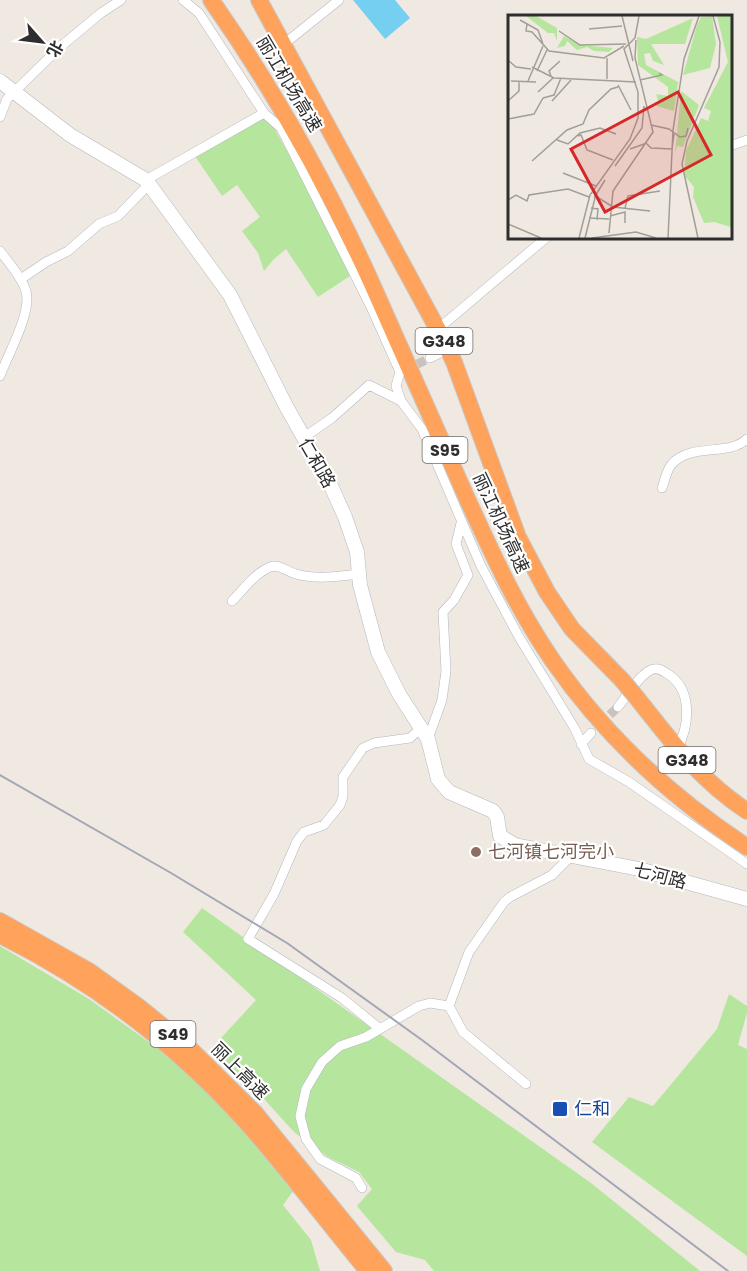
<svg xmlns="http://www.w3.org/2000/svg" width="747" height="1271" font-family="Poppins,'Noto Sans SC',sans-serif">
	<style>
		.green { fill: #b6e59e }
		.water { fill: #75cff0 }
		.lines { fill: none; stroke-linecap: round; stroke-linejoin: round }
		.street-tunnel { stroke: #c8c4bd; stroke-width: 9; stroke-dasharray: 9 4.5; stroke-linecap: butt }
		.street-casing { stroke: #b4b7c1; stroke-width: 10 }
		.secondary-casing { stroke: #b4b7c1; stroke-width: 15 }
		.highway-casing { stroke: #c9c9c9; stroke-width: 18 }
		.street { stroke: #fff; stroke-width: 9 }
		.secondary { stroke: #fff; stroke-width: 14 }
		.highway { stroke: #ffa35c; stroke-width: 16 }
		.rail { stroke: #a3a6b8; stroke-width: 2 }
		.highway-bridge-casing { stroke: #c9c9c9; stroke-width: 18; stroke-linecap: butt }
		.highway-bridge { stroke: #ffa35c; stroke-width: 16 }
		.education-dot { fill: #8d6e63; stroke: #fff; stroke-width: 2 }
		.transit-dot { fill: #1a4fb4; stroke: #fff; stroke-width: 2 }
		.labels { text-anchor: middle; stroke-width: 4.5; stroke-linejoin: round; paint-order: stroke }
		.shield { fill: #fff; stroke: #6d6d6d; stroke-width: 1.5 }
		.shield-label { font-size: 16px; font-weight: bold; fill: #2e2e2e }
		.street-label { font-size: 18px; fill: #2e2e2e; stroke: #fff }
		.education-label { font-size: 18px; fill: #785e54; stroke: #fff; text-anchor: start }
		.transit-label { font-size: 18px; fill: #164399; stroke: #fff; text-anchor: start }
		.inset-road { fill: none; stroke: #a29e99; stroke-width: 1.5 }
		.view { fill: #d62828; fill-opacity: 0.15; stroke: #d62828; stroke-width: 3 }
		.inset-edge { fill: none; stroke: #2e2e2e; stroke-width: 3 }
	</style>
	<rect width="100%" height="100%" fill="#efe9e1"/>
	<path class="green" d="M262,117L273,126L301,176L350,276L318,297L286,249L273,260L264,271L258,253L242,231L260,217L237,185L222,196L195,156Z
		M202,908L591,1183L700,1271H434L425,1260L396,1252L357,1206L372,1189L359,1172L328,1157L294,1132L265,1100L211,1049L256,1000L183,932Z
		M0,946L89,999L164,1053L201,1084L296,1187L283,1205L311,1240L320,1271H0Z
		M729,994L747,1006V1013L738,1045L747,1049V1256L592,1142L629,1097L653,1106L717,1029Z"/>
	<path class="water" d="M353,0H395L410,18L385,39Z"/>
	<g class="lines">
		<path class="street-tunnel" d="M405,370L430,358
			M600,724L618,707"/>
		<defs>
			<path id="street" d="M183,0L199,13L264,113L281,128L371,307L400,372L396,386L401,401L422,429L481,566L519,637L575,729L589,759L629,782L747,864
				M284,44L339,0
				M0,117L7,99L59,48L101,13L121,0
				M730,146L747,140
				M146,180L264,113
				M0,251C9,263 21,276 26,291C32,313 8,354 0,376
				M21,279L46,262L68,251L99,224L118,216L149,184
				M438,329L547,237
				M430,358L448,349
				M303,438L332,418L369,385L401,401
				M662,488C665,480 666,472 671,465C690,442 728,457 747,439
				M232,601C243,590 255,573 270,567C279,563 287,572 296,574C317,580 338,576 360,574
				M618,707C626,697 638,677 649,671C655,667 661,669 666,673C693,688 690,725 677,749
				M428,739L442,700L446,671L443,612L454,600L468,575L456,544L461,523
				M581,744L591,733
				M380,1029L342,998L248,939L274,894L297,841L304,832L324,825L340,805L343,796V777L363,748L374,743L410,738L421,728
				M526,1084L463,1032L449,1006L469,952L504,902L510,897L552,875L572,855
				M362,1188L356,1178L320,1159L306,1139L300,1116L306,1089L322,1062L340,1046L366,1037L419,1006L430,1003L449,1006"/>
			<path id="secondary" d="M0,81L70,135L146,180L230,295L286,406L331,486L345,517L357,552L360,585L378,652L399,694L428,739L438,779L449,792L493,811L497,817L500,836L515,845L639,869L747,899"/>
			<path id="highway" d="M211,0C275,91 326,182 372,284C403,354 434,424 465,494C491,551 517,609 553,661C605,736 671,797 747,847
				M259,0L443,339L454,362L518,537L547,592L572,629L622,680
				M637,698C670,740 701,781 747,811
				M0,921L89,971L139,1007L187,1046L255,1113L384,1271
				M0,935C92,981 177,1045 246,1122C289,1170 327,1222 368,1271"/>
		</defs>
		<use href="#street" class="street-casing"/>
		<use href="#secondary" class="secondary-casing"/>
		<use href="#highway" class="highway-casing"/>
		<use href="#street" class="street"/>
		<use href="#secondary" class="secondary"/>
		<use href="#highway" class="highway"/>
		<path class="rail" d="M0,775L171,873L287,943L422,1040L728,1271"/>
		<defs>
			<path id="highway-bridge" d="M622,680L637,698"/>
		</defs>
		<use href="#highway-bridge" class="highway-bridge-casing"/>
		<use href="#highway-bridge" class="highway-bridge"/>
	</g>
	<circle class="education-dot" cx="476" cy="852" r="6"/>
	<rect class="transit-dot" x="552" y="1101" width="16" height="16" rx="3"/>
	<g class="labels">
		<g class="shield">
			<rect x="415.5" y="328" width="57" height="26" rx="4.5"/>
			<rect x="422.5" y="437" width="45" height="26" rx="4.5"/>
			<rect x="658.5" y="747" width="57" height="26" rx="4.5"/>
			<rect x="150.5" y="1021" width="45" height="26" rx="4.5"/>
		</g>
		<g class="shield-label">
			<text x="444" y="347">G348</text>
			<text x="445" y="456">S95</text>
			<text x="687" y="766">G348</text>
			<text x="173" y="1040">S49</text>
		</g>
		<g class="street-label">
			<text transform="translate(289 84) rotate(59)" y="6">丽江机场高速</text>
			<text transform="translate(317 463) rotate(60)" y="6">仁和路</text>
			<text transform="translate(501 523) rotate(65)" y="6">丽江机场高速</text>
			<text transform="translate(660 876) rotate(15)" y="6">七河路</text>
			<text transform="translate(240 1071) rotate(45)" y="6">丽上高速</text>
		</g>
		<g class="education-label">
			<text x="488" y="858">七河镇七河完小</text>
		</g>
		<g class="transit-label">
			<text x="574" y="1115">仁和</text>
		</g>
	</g>
	<g transform="translate(508 15)">
		<rect width="224" height="224" fill="#efe9e1"/>
		<path d="M18,1H28L49,13V26L46,18H40ZM204,1L208,29L202,53L175,60L189,10L193,2ZM209,1H223V212L206,207L196,208L185,182L186,172L176,160L178,136L193,103L200,106L203,96L196,93L220,47ZM185,3L177,29H143L156,50L145,46L142,38L136,39L138,50L170,67L166,96L148,91L151,88L148,79L160,81V72L130,50L129,22L138,24ZM56,21L72,30L105,33L101,37L86,36L79,32L69,35L59,26L57,31L49,33ZM173,76L191,90L175,132L169,131L167,140Z" fill="#b6e59e"/>
		<path class="inset-road" d="M114,1L125,46M12,5L30,15L35,29M19,9L18,16L24,17L41,36L96,43L116,31M81,14L114,11M51,16L72,30L118,29M99,43V64M1,46L8,52L23,54M24,52L46,63L128,67M29,56L39,35M43,61L41,56L52,46M132,65L154,60L151,58M3,66L28,67M20,66L35,31M110,70L123,95M30,77L45,63M35,83L46,80L53,63M0,86L11,76V66M44,86L63,65M0,104L26,99L35,83M143,110L161,114L172,122L178,121L180,113M70,121L73,120L79,135L105,145M49,125L60,129L72,118L92,113L108,119M139,129L143,133L164,134L166,119M122,134L139,128M24,146L59,115L75,109L81,95L103,74L110,72M107,151L134,113L136,91M55,158L88,171M89,182L105,192L142,196M86,183L97,165M0,185L8,180L19,186L21,180L60,174L81,182M83,193L90,194L89,205M117,193L120,181L152,176M102,201L117,197V208M81,203L101,204M0,209L33,223M101,218L105,176L145,117L127,43L128,25M71,223L82,180L122,124L130,103V77L116,34L127,23L131,1M77,223L87,183M84,223L128,217L148,223M160,223L165,115L176,44L191,1M190,223L174,149L179,126L211,52L212,27L205,1"/>
		<path class="view" d="M170,77L203,140L97,197L63,134Z"/>
		<rect width="224" height="224" class="inset-edge"/>
	</g>
	<g transform="translate(42 42) rotate(118)" stroke="#ffffff" stroke-width="4.5" paint-order="stroke">
	<path d="M0-4.5L10 22L0 15L-10 22Z" fill="#2e2e2e"/>
	<text y="-9" font-size="16" font-weight="bold" text-anchor="middle" fill="#2e2e2e">北</text>
	</g>
</svg>
